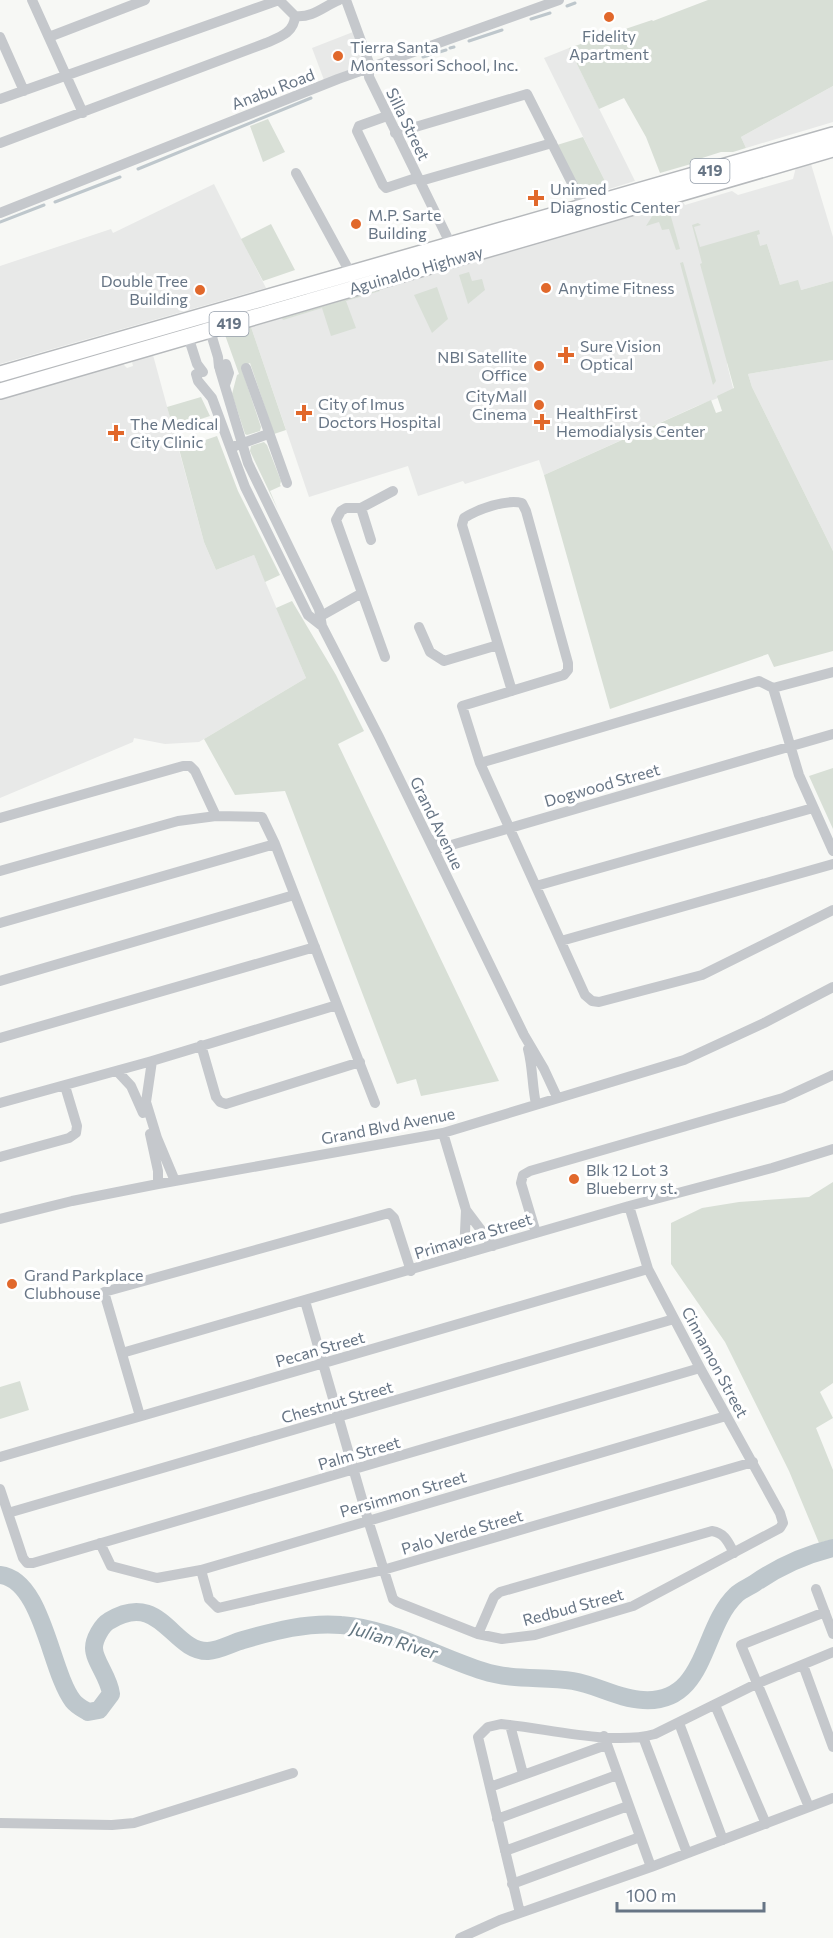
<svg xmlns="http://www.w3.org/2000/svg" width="833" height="1938" font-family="Commissioner,sans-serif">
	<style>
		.built { fill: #e8e9e8 }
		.green { fill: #d8dfd6 }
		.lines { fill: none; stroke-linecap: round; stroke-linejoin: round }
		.stream { stroke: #bec7cc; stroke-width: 3 }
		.river { stroke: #bec7cc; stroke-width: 18 }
		.highway-casing { stroke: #b6b9bc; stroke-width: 18 }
		.minor { stroke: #c5c8cc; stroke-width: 10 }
		.highway { stroke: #fff; stroke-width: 15 }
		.poi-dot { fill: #e1682b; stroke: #fff; stroke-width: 2 }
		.labels { text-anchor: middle; stroke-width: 6; stroke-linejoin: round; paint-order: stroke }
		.shield { fill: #fff; stroke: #959eaa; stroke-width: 1.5 }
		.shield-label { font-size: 15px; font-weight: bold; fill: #677585 }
		.poi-label { font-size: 16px; fill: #677585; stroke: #fff; text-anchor: start }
		.street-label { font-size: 16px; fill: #677585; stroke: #fff }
		.water-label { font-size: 18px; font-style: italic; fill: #637681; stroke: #fff }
	</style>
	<rect width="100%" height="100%" fill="#f7f8f5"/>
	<path class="built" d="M353,32L364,64L324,80L312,48Z
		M569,48L635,181L609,189L544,58Z
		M833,86V122L746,148L741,137Z
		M811,164L833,237V281L801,290L780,285L767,244L727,364L734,392L697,406L544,475L539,460L465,484L463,481L418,496L408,466L309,497L251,327L683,202L685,205L732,191L738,195L762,188L793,179L796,167Z
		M214,184L266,288L0,364V266L111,229L113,233Z
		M153,355L204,542L216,570L254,555L306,678L199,742L165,744L134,738L133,742L0,798V399L123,364L127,368L133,366L132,362Z
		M833,360V551L752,387L748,374Z"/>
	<path class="green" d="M708,0H833V86L741,137L746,148L733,152H721L699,159L691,164L660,173L646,137L624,98L599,109L569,48L652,20L653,21Z
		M268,119L285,152L263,162L250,126Z
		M583,137L609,189L583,197L557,145Z
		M668,206L680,249L676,250L669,229L662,230L659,222L646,226L656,210Z
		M698,223L701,225L694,227L700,247L759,230L760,234L757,235L760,246L767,244L780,285L798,280L801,290L833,281V360L748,374L752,387L833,551V651L774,667L768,654L610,709L544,475L711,400L716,413L722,411L717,396L734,388L700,264L702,263L692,225Z
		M271,224L295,270L263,281L241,239Z
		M683,262L716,381L713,385L680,263Z
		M469,272L472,281L482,279L485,290L468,304L459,275Z
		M437,287L448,319L432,333L414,295Z
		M379,290L380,291L346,301L356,328L331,336L322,308L283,320L282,318Z
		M251,327L286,430L274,434L250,363L241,367L261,427L260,431L247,435L245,434L232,394L237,375L239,374L225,335Z
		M201,397L210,416L173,428L167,407Z
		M217,436L238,491L280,575L265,582L254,555L216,570L204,542L179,449Z
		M264,442L267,445L281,481L280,485L281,486L270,491L278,510L250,451L251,446Z
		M292,601L336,675L364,731L338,744L499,1081L421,1096L416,1079L397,1084L285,791L235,795L204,739L306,678L276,608Z
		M833,768V829L809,776Z
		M833,1182V1383L820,1392L833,1418L816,1428L833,1470V1539L819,1543L789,1471L725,1342L671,1264V1223L702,1208L739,1202L809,1197Z
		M20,1381L29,1410L0,1419V1387Z"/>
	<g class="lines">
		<path class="stream" d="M567,6L575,3
			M531,19L550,13
			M469,41L502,30
			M450,48L454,47
			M423,57L446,50
			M138,169L311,98
			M55,202L120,177
			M0,222L44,205"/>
		<path class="river" d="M0,1575C43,1580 50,1671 73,1701C77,1706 83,1709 88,1712L99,1710L111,1694C109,1677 94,1661 94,1648C94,1639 102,1625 109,1621C161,1589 172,1652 208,1651C220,1650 232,1643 243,1640C274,1631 308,1622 341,1625C389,1628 438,1657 483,1671C513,1681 544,1676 573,1681C597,1685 619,1699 643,1700C707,1704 701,1628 736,1595C741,1590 749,1587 755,1583C780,1566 804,1555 833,1548"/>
		<defs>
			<path id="highway" d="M0,374L833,135
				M0,391L833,149"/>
		</defs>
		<use href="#highway" class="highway-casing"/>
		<path class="minor" d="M32,0L83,113
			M346,0L369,63V77L453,249
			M295,16C313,18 324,6 339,0
			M0,37L24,91
			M49,37L145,0
			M0,99L279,0L295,16
			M387,116L359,126L357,131L383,185L386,188L413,179L424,180L552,143
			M395,133L527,94L580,199L586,206
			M0,143L266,43C280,37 294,33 295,16
			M296,173L351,274
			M0,213L338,79L559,0
			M208,324L218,357L219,367
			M188,336L197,364L203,372
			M246,368L287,483
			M220,370L248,463L319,609L322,626L379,737L524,1035L544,1069L557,1097
			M196,374L198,381L212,398L245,487L308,615L322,626
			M225,385L229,373L226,364
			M235,446L268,434
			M361,508L371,540
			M321,616L362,593
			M419,627L430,652L444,661L498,645
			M385,657L336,520L341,511L346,508H361L393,491
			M773,688L799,775L833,851
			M773,688L833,672
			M512,691L462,525L464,518C478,509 506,499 522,503L526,511L568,663V670L564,675L462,706L480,763L585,995L592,1001L599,1002L702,975L833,910
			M480,763L759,681L773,688
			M0,818L183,766H190L195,771L216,816
			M430,839L441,848L833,734
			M0,871L178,821L216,816L262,817L275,844L375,1103
			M536,886L813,808
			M0,923L275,844
			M561,941L833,864
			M0,981L294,895
			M0,1038L315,947
			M201,1045L216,1097L220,1102L226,1104L360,1062
			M528,1049C533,1068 532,1086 536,1104
			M152,1061L146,1102L157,1138L175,1181
			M117,1071L131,1086L143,1113
			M0,1103L152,1061L337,1005
			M443,1133L466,1210L464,1254
			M150,1134L158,1171V1184
			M0,1157L69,1138L76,1133L77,1126L65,1086
			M466,1210L493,1246
			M0,1219L72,1201L158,1184L443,1133L684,1060L764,1023L833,987
			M536,1233L521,1183L523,1175L530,1171L783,1098L833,1075
			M305,1301L368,1520L393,1599L397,1602L478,1634L502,1639L535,1635L633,1606L780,1528L783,1523L780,1513L700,1368L648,1269L629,1206
			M122,1353L629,1206L772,1168L833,1149
			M140,1416L104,1292L389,1213L394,1218L411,1271
			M0,1457L648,1269
			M0,1489L23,1558L27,1563H33L700,1368
			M8,1513L674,1319
			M100,1543L111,1566L157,1578L201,1570L726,1416
			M201,1570L209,1599L218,1608L383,1570L753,1462
			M816,1589L833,1634
			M478,1634L494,1597L500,1592L712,1531C725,1533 728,1542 734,1553
			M803,1665L833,1747
			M715,1705L766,1824
			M679,1723L723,1840
			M510,1725L523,1774
			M604,1736L651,1867
			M643,1737L687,1853
			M490,1787L606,1745
			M809,1807L741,1645L825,1612
			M497,1819L617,1775
			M0,1823L112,1825L134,1823L293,1773
			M505,1851L628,1806
			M512,1884L640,1837
			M520,1913L478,1737L488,1727L501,1724C546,1728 612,1746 655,1734L756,1684L833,1652
			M460,1938L500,1920L651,1867L833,1798"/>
		<use href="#highway" class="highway"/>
	</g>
	<g class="poi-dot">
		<circle cx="609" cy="17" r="6"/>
		<circle cx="338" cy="56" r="6"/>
		<path d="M533 189h6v6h6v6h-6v6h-6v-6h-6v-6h6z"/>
		<circle cx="356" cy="224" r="6"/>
		<circle cx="546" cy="288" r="6"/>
		<circle cx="200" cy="290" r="6"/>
		<path d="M563 346h6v6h6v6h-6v6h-6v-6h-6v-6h6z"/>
		<circle cx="539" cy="366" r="6"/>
		<circle cx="539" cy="405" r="6"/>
		<path d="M301 404h6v6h6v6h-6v6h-6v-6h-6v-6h6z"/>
		<path d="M539 413h6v6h6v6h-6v6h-6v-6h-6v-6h6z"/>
		<path d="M113 424h6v6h6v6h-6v6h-6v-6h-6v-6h6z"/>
		<circle cx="574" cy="1179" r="6"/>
		<circle cx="12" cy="1284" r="6"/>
	</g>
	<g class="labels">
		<g class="shield">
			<rect x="690.5" y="159" width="39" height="24" rx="4.5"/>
			<rect x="209.5" y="312" width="39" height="24" rx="4.5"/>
		</g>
		<g class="shield-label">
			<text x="710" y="176">419</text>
			<text x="229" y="329">419</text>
		</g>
		<g class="poi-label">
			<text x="609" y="42" text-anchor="middle">Fidelity<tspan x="609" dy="18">Apartment</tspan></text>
			<text x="350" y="53">Tierra Santa<tspan x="350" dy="18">Montessori School, Inc.</tspan></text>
			<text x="550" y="195">Unimed<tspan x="550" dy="18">Diagnostic Center</tspan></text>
			<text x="368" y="221">M.P. Sarte<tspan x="368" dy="18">Building</tspan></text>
			<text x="188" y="287" text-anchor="end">Double Tree<tspan x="188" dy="18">Building</tspan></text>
			<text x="558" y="294">Anytime Fitness</text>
			<text x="580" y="352">Sure Vision<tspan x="580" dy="18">Optical</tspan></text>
			<text x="527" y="363" text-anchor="end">NBI Satellite<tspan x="527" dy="18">Office</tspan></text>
			<text x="527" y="402" text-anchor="end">CityMall<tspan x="527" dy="18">Cinema</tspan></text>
			<text x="318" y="410">City of Imus<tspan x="318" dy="18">Doctors Hospital</tspan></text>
			<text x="556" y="419">HealthFirst<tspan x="556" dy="18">Hemodialysis Center</tspan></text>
			<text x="130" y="430">The Medical<tspan x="130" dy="18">City Clinic</tspan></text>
			<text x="586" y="1176">Blk 12 Lot 3<tspan x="586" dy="18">Blueberry st.</tspan></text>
			<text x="24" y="1281">Grand Parkplace<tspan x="24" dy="18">Clubhouse</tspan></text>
		</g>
		<g class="street-label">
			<text transform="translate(273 89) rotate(-21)" y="6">Anabu Road</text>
			<text transform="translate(408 124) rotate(64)" y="6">Silla Street</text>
			<text transform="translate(416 270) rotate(-16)" y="6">Aguinaldo Highway</text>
			<text transform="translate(602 785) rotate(-16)" y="6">Dogwood Street</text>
			<text transform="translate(437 823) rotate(64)" y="6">Grand Avenue</text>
			<text transform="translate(388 1126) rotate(-11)" y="6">Grand Blvd Avenue</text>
			<text transform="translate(473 1236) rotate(-17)" y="6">Primavera Street</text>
			<text transform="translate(320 1349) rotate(-16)" y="6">Pecan Street</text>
			<text transform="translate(715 1362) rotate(62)" y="6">Cinnamon Street</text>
			<text transform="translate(337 1402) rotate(-16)" y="6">Chestnut Street</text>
			<text transform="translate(359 1453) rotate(-16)" y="6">Palm Street</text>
			<text transform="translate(403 1494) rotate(-16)" y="6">Persimmon Street</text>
			<text transform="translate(462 1532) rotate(-16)" y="6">Palo Verde Street</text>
			<text transform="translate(573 1607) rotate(-15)" y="6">Redbud Street</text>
		</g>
		<g class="water-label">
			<text transform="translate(394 1641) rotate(17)" y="6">Julian River</text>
		</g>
	</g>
	<path d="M617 1902v9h147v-9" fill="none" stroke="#677585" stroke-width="3"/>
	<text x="626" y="1902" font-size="18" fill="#677585" stroke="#ffffff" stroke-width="4.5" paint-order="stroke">100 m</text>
</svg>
